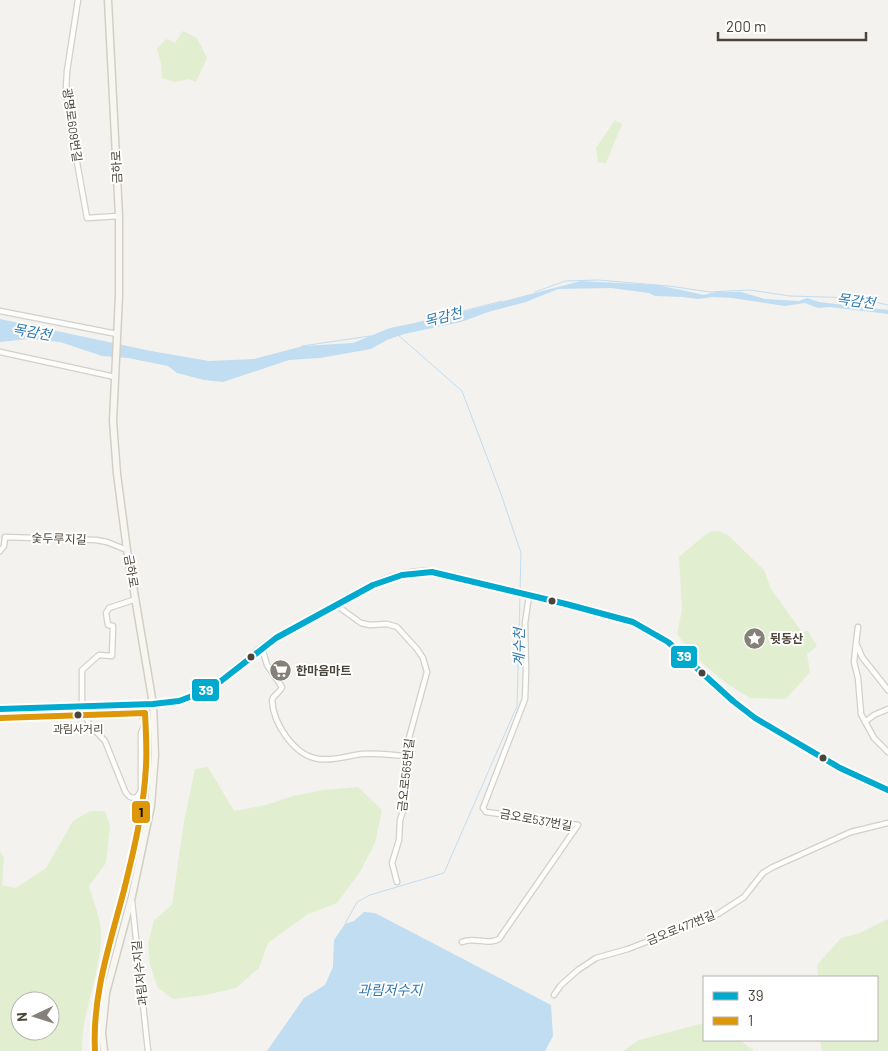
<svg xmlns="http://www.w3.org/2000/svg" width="888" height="1051" font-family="Barlow,'Noto Sans KR',sans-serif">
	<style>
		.green { fill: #e1eecf; fill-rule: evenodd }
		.water { fill: #c0ddf1 }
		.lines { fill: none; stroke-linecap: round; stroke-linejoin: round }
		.stream { stroke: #c0ddf1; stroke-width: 1 }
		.minor-casing { stroke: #d2d0cb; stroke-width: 7 }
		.secondary-casing { stroke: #d3cfc5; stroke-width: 9 }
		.minor { stroke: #fdfdfc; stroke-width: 4.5 }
		.secondary { stroke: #f7f6f1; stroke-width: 6 }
		.bus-1-casing { stroke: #fff; stroke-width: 10 }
		.bus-2-casing { stroke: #fff; stroke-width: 10 }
		.bus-1 { stroke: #00a9ce; stroke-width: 6 }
		.bus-2 { stroke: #dd9709; stroke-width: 6 }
		.bus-dot { fill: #4b4439; stroke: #fff; stroke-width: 2 }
		.labels { text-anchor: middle; stroke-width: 4; stroke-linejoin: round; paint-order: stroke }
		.bus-label { font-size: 11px; fill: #4b4439; stroke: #fff }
		.street-label { font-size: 12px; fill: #4b4439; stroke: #fff }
		.poi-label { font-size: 12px; font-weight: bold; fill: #4b4439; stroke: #fff; text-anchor: start }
		.water-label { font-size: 14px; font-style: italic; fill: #2e7ab2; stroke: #fff }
		.line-badge { stroke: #fff; stroke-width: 2 }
		.badge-label { font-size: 14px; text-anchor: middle; font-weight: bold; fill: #fff }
		.pale-badge-label { font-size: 14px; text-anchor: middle; font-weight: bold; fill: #111 }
	</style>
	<rect width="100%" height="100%" fill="#f4f2ee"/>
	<path class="green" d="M183,31L197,38L207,58L196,82L189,79L175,82L162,78L161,63L157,49L166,39L175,43Z
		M615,120L622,124L606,163L598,162L596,148Z
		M712,531H718L728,535L764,570L771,589L802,632L808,631L817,646L807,654L810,672L786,699L750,698L726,683L692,654L677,634L682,610L679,557L705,535Z
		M208,767L234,811L266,805L293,796L323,790L358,787L382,810L375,843L360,872L337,903L308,914L268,943L259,968L236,988L206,995L173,999L157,987L150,964L148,944L154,920L172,905L184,821L195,769Z
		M90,811H105L110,826L106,863L89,886C93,900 101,919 101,932C102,973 81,1010 82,1051H0V851L4,858L2,885L16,888L46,868L73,821ZM20,1001H50V1031H20Z
		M888,919V1051H822L820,1040H877V977H818L817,965L841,938L860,933Z
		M704,1023V1040H740L754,1051H623L639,1040Z"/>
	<path class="water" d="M581,281L658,285L704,295L715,292H741L765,299L799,301L807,298L819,302L888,310V314L830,307L818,308L805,303L785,306L732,298L713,297L698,299L683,297L655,296L649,293L611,288L558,289L526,302L488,312L461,322L404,334L387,340L371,349L320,358L289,360L223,382L204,380L177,373L168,366L128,358L102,356L60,342L29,339L0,342V319L151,351L209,361L254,359L303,346L353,343L390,328L439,318Z
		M364,912L375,913L551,1005L553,1036L545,1051H267L304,998L325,985L333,967L334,940L345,924L354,921Z"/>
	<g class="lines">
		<path class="stream" d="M535,292L565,281L598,280L669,286L710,292L750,290L790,296L856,298L888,305
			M417,323L502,301
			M398,335L462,391L501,494L521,553L520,591
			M302,346L370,336
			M345,924L357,902L370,895L444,873L517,706L520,595"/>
		<defs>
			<path id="minor" d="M78,0L67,71L66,89L71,129L87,218L119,216
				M0,311L117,334
				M0,352L115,377
				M0,551L4,546L5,537L96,540L107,542L127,550
				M136,599L109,608L106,613L108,625L113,626L112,656L99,655L82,670V707L89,724L105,741L125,791C128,797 131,799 137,797L141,791V733L147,720
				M336,605L361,623L370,625L387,624L397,627L417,649L423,658L427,672L409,738L405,805L400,820L399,840L392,863L397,882
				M858,627L856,643L862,657L888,690
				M856,643L854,662L858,678L861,714L874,738L888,752
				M262,648L267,665L282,687C280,693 274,694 272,700C273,723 294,756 319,759C334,761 347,756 361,754C376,753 392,755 407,756
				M865,722L874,715L888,709
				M132,901L148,1051
				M462,942C474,936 488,946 499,939L578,825L486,812L483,808L525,699L526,671L525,623L529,596
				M554,995L561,985L578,970L596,958L628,949L718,914L744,897L763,873L773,867L851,832L888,823"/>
			<path id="secondary" d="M129,705L141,714L154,728
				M0,709L153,704C166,703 181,702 194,696C220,686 240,664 263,647C280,635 300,625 319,615C354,595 391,569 432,572L566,604L633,622L668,642L733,701L755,718L840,768L888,790
				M104,1051L102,1033L106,993L132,896L151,806L155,755L153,704L127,550L117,474L113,421L119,296V216L108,0"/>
		</defs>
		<use href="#minor" class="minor-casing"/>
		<use href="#secondary" class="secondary-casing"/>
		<use href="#minor" class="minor"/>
		<use href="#secondary" class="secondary"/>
		<defs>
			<path id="bus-1" d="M0,709L153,704L179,701L203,692L221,681L276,638L373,585L402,575L432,572L566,604L633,622L668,642L733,701L755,718L840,768L888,790"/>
			<path id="bus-2" d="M0,718L145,713C146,731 147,749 146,766C144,808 134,850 124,890C110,944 92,995 95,1051"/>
		</defs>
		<use href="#bus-1" class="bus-1-casing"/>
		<use href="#bus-2" class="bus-2-casing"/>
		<use href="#bus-1" class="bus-1"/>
		<use href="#bus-2" class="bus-2"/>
	</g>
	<defs>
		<symbol id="sight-disc" viewBox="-11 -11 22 22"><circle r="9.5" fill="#868178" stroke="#fff"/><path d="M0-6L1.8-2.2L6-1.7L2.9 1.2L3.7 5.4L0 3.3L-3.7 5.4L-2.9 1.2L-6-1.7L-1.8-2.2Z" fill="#fff"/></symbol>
		<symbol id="supermarket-disc" viewBox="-11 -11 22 22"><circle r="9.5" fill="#868178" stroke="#fff"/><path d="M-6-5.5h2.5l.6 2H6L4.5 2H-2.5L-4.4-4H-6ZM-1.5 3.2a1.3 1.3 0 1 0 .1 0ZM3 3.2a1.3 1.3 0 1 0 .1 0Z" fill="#fff"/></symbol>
	</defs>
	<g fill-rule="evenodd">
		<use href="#sight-disc" x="742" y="626" width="25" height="25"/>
		<use href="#supermarket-disc" x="268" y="658" width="25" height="25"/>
	</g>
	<g class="bus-dot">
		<circle cx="552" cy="601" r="4.5"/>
		<circle cx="251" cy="657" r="4.5"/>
		<circle cx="702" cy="673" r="4.5"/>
		<circle cx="78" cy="715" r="4.5"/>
		<circle cx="823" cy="758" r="4.5"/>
	</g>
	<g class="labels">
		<g class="bus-label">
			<text x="78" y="733">과림사거리</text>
		</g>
		<g class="street-label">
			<text transform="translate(72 125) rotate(82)" y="4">광명로609번길</text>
			<text transform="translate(117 167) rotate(-93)" y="4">금하로</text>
			<text transform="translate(59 539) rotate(2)" y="4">숯두루지길</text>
			<text transform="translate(131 571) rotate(80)" y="4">금하로</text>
			<text transform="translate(406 775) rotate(-84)" y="4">금오로565번길</text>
			<text transform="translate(536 820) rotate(10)" y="4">금오로537번길</text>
			<text transform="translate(681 928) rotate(-22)" y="4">금오로477번길</text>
			<text transform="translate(140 973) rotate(-96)" y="4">과림저수지길</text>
		</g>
		<g class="poi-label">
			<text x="770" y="643">뒷동산</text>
			<text x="296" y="675">한마음마트</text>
		</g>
		<g class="water-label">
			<text transform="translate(856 301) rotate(7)" y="5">목감천</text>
			<text transform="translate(443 317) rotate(-15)" y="5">목감천</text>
			<text transform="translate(32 332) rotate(10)" y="5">목감천</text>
			<text transform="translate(519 647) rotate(-89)" y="5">계수천</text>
			<text x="390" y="995">과림저수지</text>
		</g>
	</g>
	<g class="line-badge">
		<rect x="670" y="645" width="28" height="24" rx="5" fill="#00a9ce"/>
		<rect x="191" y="678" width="29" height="24" rx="5" fill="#00a9ce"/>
		<rect x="131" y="800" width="20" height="24" rx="5" fill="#dd9709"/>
	</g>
	<g class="badge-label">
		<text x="684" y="661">39</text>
		<text x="206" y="695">39</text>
	</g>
	<g class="pale-badge-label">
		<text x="141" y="817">1</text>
	</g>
	<rect x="703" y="976" width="175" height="65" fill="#ffffff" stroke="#b7b4b0"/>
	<rect x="713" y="992" width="25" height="8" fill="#00a9ce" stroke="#b7b4b0"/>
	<text x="748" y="1001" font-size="15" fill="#4b4439">39</text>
	<rect x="713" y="1017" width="25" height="8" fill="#dd9709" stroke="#b7b4b0"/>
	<text x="748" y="1026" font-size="15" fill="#4b4439">1</text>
	<g transform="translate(35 1016) rotate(266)"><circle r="24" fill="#ffffff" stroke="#b7b4b0"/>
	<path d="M0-4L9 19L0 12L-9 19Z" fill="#868178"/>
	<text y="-8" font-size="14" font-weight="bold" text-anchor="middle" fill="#4b4439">N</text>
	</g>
	<path d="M718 32v8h148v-8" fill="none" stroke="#4b4439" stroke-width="2.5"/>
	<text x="726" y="32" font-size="15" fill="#4b4439" stroke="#ffffff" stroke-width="4" paint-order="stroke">200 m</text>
</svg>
